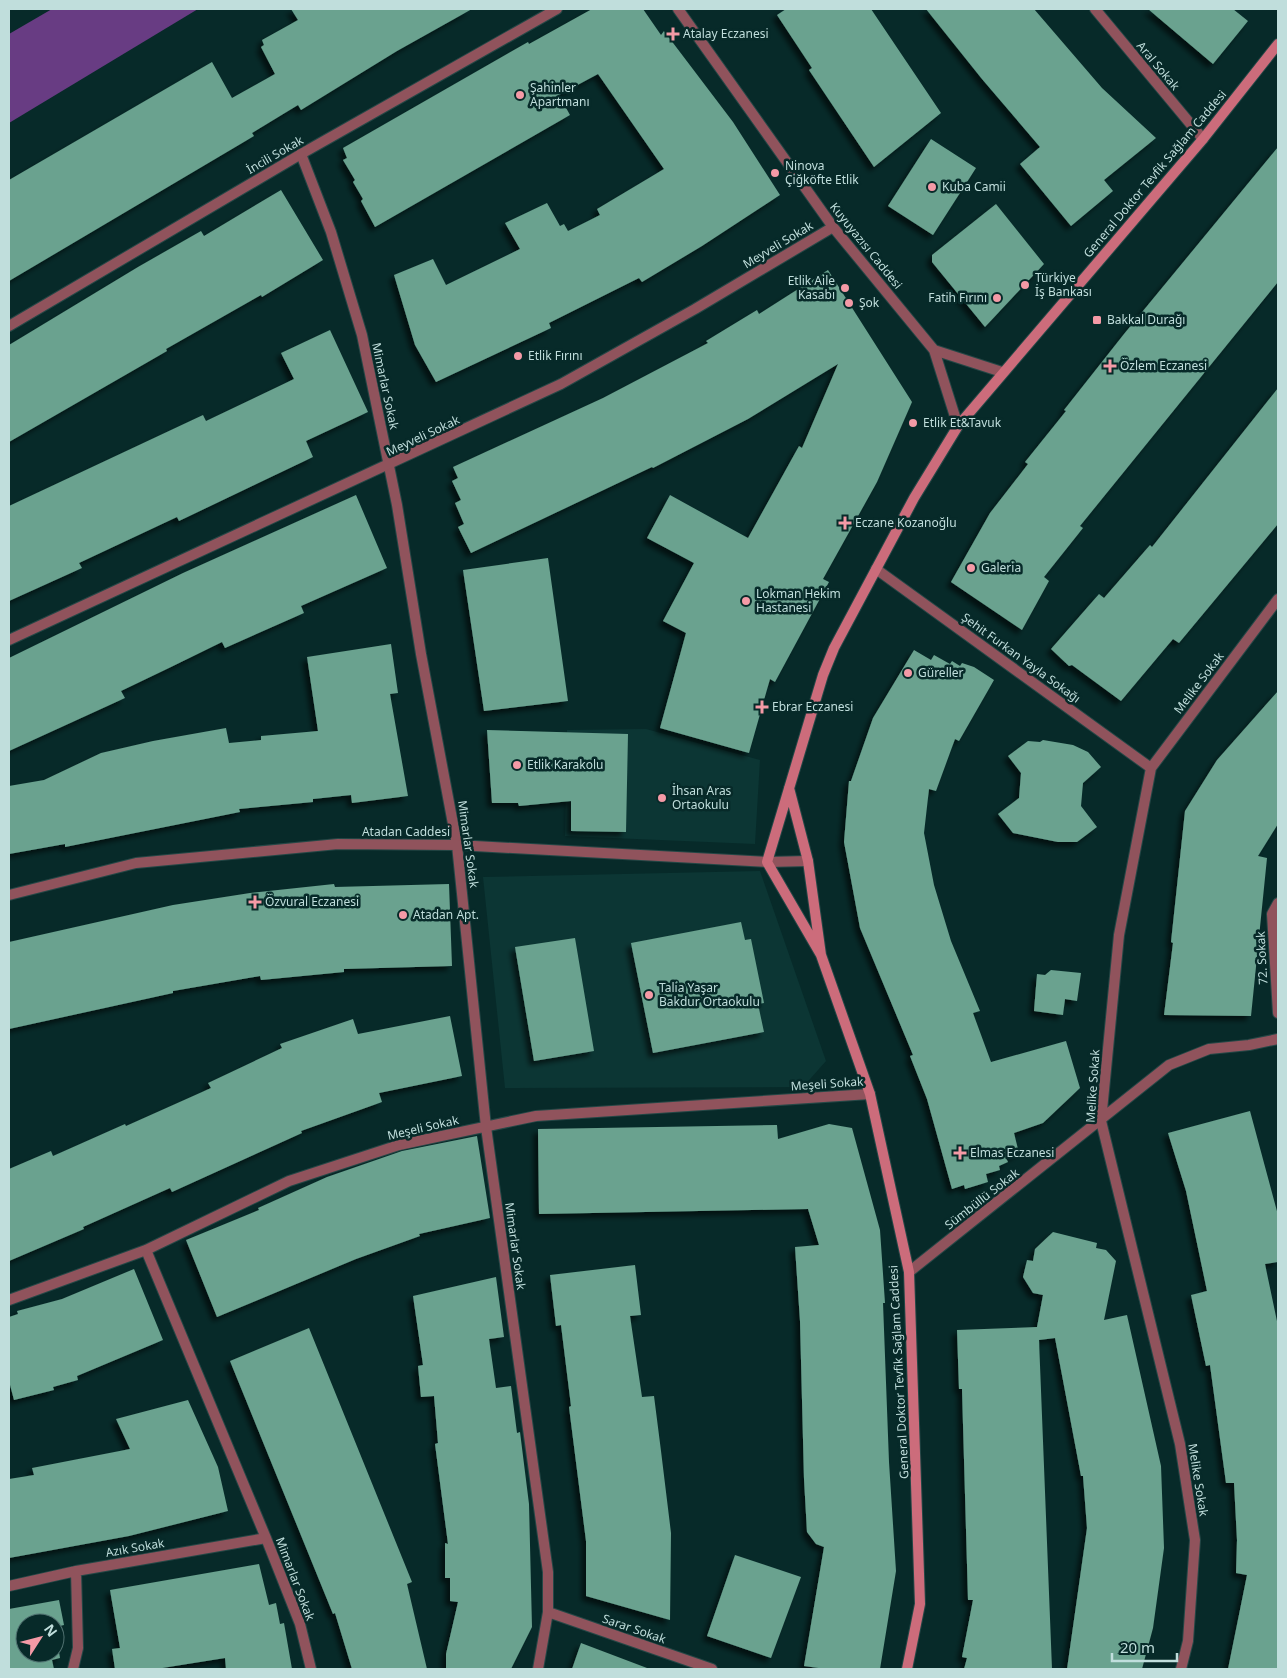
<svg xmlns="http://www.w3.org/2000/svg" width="1287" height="1678" font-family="'Noto Sans',sans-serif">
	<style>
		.built { fill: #0c3634 }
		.forest { fill: #683c83 }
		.building { fill: #6aa28f; fill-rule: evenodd; filter: url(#shadow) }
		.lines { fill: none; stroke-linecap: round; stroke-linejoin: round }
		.service-casing { stroke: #254746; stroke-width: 12 }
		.minor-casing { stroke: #254746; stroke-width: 12 }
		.tertiary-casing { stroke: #254746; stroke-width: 12 }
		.secondary-casing { stroke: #254746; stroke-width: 12 }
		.service { stroke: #90535c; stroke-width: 10 }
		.minor { stroke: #90535c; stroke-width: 10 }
		.tertiary { stroke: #90535c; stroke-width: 10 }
		.secondary { stroke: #cc6c7b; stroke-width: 10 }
		.poi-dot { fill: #f49aa6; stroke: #072a29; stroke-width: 2 }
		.labels { text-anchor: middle; stroke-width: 5; stroke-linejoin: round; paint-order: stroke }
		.poi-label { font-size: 12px; fill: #c0dedc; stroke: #072a29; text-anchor: start }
		.street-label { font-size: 12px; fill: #c0dedc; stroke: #072a29 }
	</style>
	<defs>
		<filter id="shadow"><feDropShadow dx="-4.5" dy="4.5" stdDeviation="2.5" flood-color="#0009"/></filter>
	</defs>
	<rect width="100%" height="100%" fill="#072a29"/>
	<path class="built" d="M646,729L760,760L755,844L565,836L567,730Z
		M760,871L826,1061L803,1087L505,1088L483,877Z"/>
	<path class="forest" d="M52,9H198L9,123V34Z"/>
	<path class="building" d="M291,9H472L397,51L301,110L298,105L252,133L254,136L9,281V180L212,62L232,98L275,74L261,47L264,45L262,40L298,20Z
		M592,9H643L661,35L664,31L733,122L780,195L702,246L642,282L639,278L549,323L551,328L436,382L415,345L394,275L433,259L446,285L520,249L505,223L547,203L560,226L564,224L568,231L600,215L597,209L664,169L598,74L559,95L570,115L375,227L361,201L363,199L353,182L355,180L343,160L347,158L343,148L528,42L529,44Z
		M786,9H871L941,113L874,167L809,70L812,68L777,15Z
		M926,9H1034L1102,88L1156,138L1104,180L1113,191L1071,226L1020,164L1040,147L982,79Z
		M1148,9H1233L1248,21L1213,64Z
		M931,139L976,168L933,235L888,206Z
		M1278,147V282L1080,526L1083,528L1044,577L1049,581L1022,630L951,582L990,513L1028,464L1025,462L1066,411L1064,410L1124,334Z
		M281,190L323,260L262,297L261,295L166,349L167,351L9,442V345L138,267L201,231L204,236Z
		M996,204L1044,264L985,327L932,262V255Z
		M828,270L912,402L877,482L823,579L829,582L775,682L770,679L749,753L660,728L686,633L663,621L694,563L647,538L670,495L748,538L799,446L802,448L838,364L748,419L653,468L652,467L471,553L458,527L464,524L455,503L461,500L452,481L458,478L453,467L603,398L708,343L706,341L757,310L759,314Z
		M330,330L368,412L306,441L313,457L179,521L177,517L79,563L82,568L9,601V506L203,415L206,421L294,379L281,353Z
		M1278,388V524L1179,643L1173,639L1121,701L1072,665L1069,666L1051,649L1099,594L1104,598L1150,545L1152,547Z
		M356,495L387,568L301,606L304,613L225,648L222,642L171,667L121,691L125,698L9,751V658L183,573Z
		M548,558L568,701L484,711L463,570Z
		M391,644L398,693L390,694L408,796L352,803L351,795L313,799V802L239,809L240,812L65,847V844L9,854V786L44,780L101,753L153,741L226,728L229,743L261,740V736L318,731L307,657Z
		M914,650L931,660L934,655L950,664L952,661L960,666L962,663L974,667L994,680L959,741L955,739L936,791L929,789L924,833L934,885L951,941L980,1011L973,1013L991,1062L1066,1041L1080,1088L1043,1123L1014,1133L1019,1153L1006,1158L1008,1162L999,1166L1000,1170L986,1174L988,1182L965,1189L964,1185L952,1189L927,1099L910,1056L913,1055L860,928L844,842L849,781H851L873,718Z
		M1278,691V824L1258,856L1267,858L1251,1016L1164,1015L1173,943L1171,942L1185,811L1217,760Z
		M487,730L628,734L626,832L571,831V801L519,806L518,803H492Z
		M1043,740L1073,745L1088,752L1101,767L1083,783L1081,806L1097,827L1077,842H1058L1013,833L998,814L1019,798L1021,773L1008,756L1028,741L1040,742Z
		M334,884L335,887L449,884L452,966L344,969V972L261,980L260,976L173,991V993L9,1029V942L173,905L250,893Z
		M741,922L745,940L751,939L764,1003L758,1004L764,1032L653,1053L631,943Z
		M575,938L594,1051L534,1061L515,947Z
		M1051,970L1081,973L1077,1001L1065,999L1063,1015L1034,1011L1037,974L1045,975Z
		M450,1016L462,1076L379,1093L382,1102L301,1131L302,1133L172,1192L170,1188L83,1227L84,1229L9,1261V1169L51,1151L53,1156L125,1124L126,1126L211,1088L208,1083L282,1048L280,1044L353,1019L358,1034Z
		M1250,1111L1278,1215V1262L1265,1264L1278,1326V1669H1228L1247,1575L1236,1573L1237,1540L1234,1483H1226L1210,1365L1206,1366L1191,1295L1207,1291L1186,1191L1168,1133Z
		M829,1124L852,1128L880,1230L885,1303H883L889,1462L896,1571L880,1669H826L804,1666L824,1547L816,1544L807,1532L804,1479L800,1321L795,1247L819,1245L808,1209L539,1214L538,1129L777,1125L778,1139Z
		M477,1136L490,1218L419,1234L420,1236L356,1259L217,1317L186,1240L259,1210L258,1208L327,1177L402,1151Z
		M1053,1232L1097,1243L1096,1248L1106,1250L1116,1261L1104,1320L1127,1315L1161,1466L1164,1548L1153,1628L1142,1669H1067L1087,1528L1083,1476H1081L1055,1338L1039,1340L1052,1669H964L967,1658L962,1657L973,1600H968L962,1389H959L957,1330L1037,1327L1043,1295L1033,1293L1023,1277L1027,1260L1033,1261L1035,1249Z
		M635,1265L641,1315L630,1316L642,1397L654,1396L661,1451L671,1533L670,1620L586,1596V1541L569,1407L571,1406L561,1325L556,1326L550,1275Z
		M134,1269L163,1340L77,1376L78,1380L53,1387L54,1390L14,1400L9,1381V1317L18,1314L17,1311L62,1299Z
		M496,1277L504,1337L489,1339L496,1388L511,1386L517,1433L520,1432L529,1504L532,1627L511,1669H446V1654L458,1602L450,1601V1578H445V1543L448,1544L435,1444L438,1443L434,1396L421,1397L418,1366L423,1365L413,1296Z
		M309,1328L412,1582L407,1584L427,1669H352L335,1613L333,1614L230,1361Z
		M188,1400L218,1467L228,1511L129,1536L9,1558V1479L34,1475L32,1468L130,1449L116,1419Z
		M735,1555L801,1577L771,1658L707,1636Z
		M259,1564L269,1605L276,1603L280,1624L284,1623L292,1669H226L225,1658L156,1669H115L112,1649L120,1648L110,1590Z
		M59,1600L64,1625L60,1626L62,1638L57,1639L60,1658L52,1660L54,1669H9V1609ZM25,1623H55V1653H25Z
		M581,1643L647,1668V1669H572Z"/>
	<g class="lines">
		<defs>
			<path id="service" d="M1278,903L1272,914L1278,1013"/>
			<path id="minor" d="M1095,9L1203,139
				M301,154L331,232L362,335L397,505L421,654L457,845L486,1127L548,1572V1612L538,1669
				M876,569L1151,768
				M146,1250L266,1538L300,1624L311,1669
				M909,1272L1169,1065L1209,1049L1249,1045L1278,1039
				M9,1300L146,1250L289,1181L399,1145L536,1116L870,1094
				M9,1586L76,1571L266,1538
				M548,1612L712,1669
				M73,1669L78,1648L76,1571
				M1181,1669L1188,1641L1195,1540L1180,1444L1101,1121L1119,935L1151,768L1278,599"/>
			<path id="tertiary" d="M678,9L833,227L934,350L958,426
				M9,326L301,154L557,9
				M934,350L1002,372
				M9,640L561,384L695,309L833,227
				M9,895L136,863L338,844L457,845L767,862L808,861"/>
			<path id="secondary" d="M789,788L808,861L821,955L870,1094L909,1272L920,1604L907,1669
				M821,955L767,862L823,675L834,648L914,498L958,426L1203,139L1278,44"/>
		</defs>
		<use href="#service" class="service-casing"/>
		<use href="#minor" class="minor-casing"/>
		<use href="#tertiary" class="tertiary-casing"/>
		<use href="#secondary" class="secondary-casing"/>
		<use href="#service" class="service"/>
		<use href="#minor" class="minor"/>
		<use href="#tertiary" class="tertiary"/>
		<use href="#secondary" class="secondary"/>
	</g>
	<g class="poi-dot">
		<path d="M670.5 26.5h5v5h5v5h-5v5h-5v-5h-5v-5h5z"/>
		<circle cx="520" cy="95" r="5"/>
		<circle cx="775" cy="173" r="5"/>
		<circle cx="932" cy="187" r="5"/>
		<circle cx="1025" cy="285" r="5"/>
		<circle cx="845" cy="288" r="5"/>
		<circle cx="997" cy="298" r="5"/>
		<circle cx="849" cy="303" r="5"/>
		<rect x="1092" y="315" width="10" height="10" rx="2.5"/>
		<circle cx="518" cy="356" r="5"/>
		<path d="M1107.5 358.5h5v5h5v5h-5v5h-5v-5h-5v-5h5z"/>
		<circle cx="913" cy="423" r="5"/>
		<path d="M842.5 515.5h5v5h5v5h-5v5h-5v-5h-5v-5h5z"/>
		<circle cx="971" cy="568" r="5"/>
		<circle cx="746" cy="601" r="5"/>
		<circle cx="908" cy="673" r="5"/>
		<path d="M759.5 699.5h5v5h5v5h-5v5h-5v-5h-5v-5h5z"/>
		<circle cx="517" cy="765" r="5"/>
		<circle cx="662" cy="798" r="5"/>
		<path d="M252.5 894.5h5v5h5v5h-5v5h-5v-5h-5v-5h5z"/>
		<circle cx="403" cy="915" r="5"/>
		<circle cx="649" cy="995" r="5"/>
		<path d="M957.5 1145.5h5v5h5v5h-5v5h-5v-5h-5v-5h5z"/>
	</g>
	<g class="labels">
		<g class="poi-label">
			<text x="683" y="38">Atalay Eczanesi</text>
			<text x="530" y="92">Şahinler<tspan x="530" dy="14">Apartmanı</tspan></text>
			<text x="785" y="170">Ninova<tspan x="785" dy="14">Çiğköfte Etlik</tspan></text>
			<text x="942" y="191">Kuba Camii</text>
			<text x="1035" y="282">Türkiye<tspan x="1035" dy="14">İş Bankası</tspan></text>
			<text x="835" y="285" text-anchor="end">Etlik Aile<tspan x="835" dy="14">Kasabı</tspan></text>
			<text x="987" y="302" text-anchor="end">Fatih Fırını</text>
			<text x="859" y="307">Şok</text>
			<text x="1107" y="324">Bakkal Durağı</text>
			<text x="528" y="360">Etlik Fırını</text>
			<text x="1120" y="370">Özlem Eczanesi</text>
			<text x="923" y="427">Etlik Et&amp;Tavuk</text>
			<text x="855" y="527">Eczane Kozanoğlu</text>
			<text x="981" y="572">Galeria</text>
			<text x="756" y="598">Lokman Hekim<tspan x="756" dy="14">Hastanesi</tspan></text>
			<text x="918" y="677">Güreller</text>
			<text x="772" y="711">Ebrar Eczanesi</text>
			<text x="527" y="769">Etlik Karakolu</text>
			<text x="672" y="795">İhsan Aras<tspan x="672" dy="14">Ortaokulu</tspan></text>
			<text x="265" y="906">Özvural Eczanesi</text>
			<text x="413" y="919">Atadan Apt.</text>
			<text x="659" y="992">Talia Yaşar<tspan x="659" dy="14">Bakdur Ortaokulu</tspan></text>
			<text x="970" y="1157">Elmas Eczanesi</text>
		</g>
		<g class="street-label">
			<text transform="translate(1158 66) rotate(50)" y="4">Aral Sokak</text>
			<text transform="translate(275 155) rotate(-30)" y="4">İncili Sokak</text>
			<text transform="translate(1155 174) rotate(-50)" y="4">General Doktor Tevfik Sağlam Caddesi</text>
			<text transform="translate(778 245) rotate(-31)" y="4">Meyveli Sokak</text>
			<text transform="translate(866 246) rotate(51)" y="4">Kuyuyazısı Caddesi</text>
			<text transform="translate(385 386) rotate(78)" y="4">Mimarlar Sokak</text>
			<text transform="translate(423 436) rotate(-25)" y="4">Meyveli Sokak</text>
			<text transform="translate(1021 658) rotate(36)" y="4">Şehit Furkan Yayla Sokağı</text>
			<text transform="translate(1199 683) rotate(-53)" y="4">Melike Sokak</text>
			<text x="406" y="836">Atadan Caddesi</text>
			<text transform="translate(468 844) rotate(82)" y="4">Mimarlar Sokak</text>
			<text transform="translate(1262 958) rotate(-93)" y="4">72. Sokak</text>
			<text transform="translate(827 1084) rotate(-4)" y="4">Meşeli Sokak</text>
			<text transform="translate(1093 1086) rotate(-86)" y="4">Melike Sokak</text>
			<text transform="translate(423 1128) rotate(-13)" y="4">Meşeli Sokak</text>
			<text transform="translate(982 1199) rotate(-38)" y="4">Sümbüllü Sokak</text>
			<text transform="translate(515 1246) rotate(82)" y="4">Mimarlar Sokak</text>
			<text transform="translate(899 1372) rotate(-93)" y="4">General Doktor Tevfik Sağlam Caddesi</text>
			<text transform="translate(1198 1480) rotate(81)" y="4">Melike Sokak</text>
			<text transform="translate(135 1548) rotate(-10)" y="4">Azık Sokak</text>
			<text transform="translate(295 1579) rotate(69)" y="4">Mimarlar Sokak</text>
			<text transform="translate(634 1629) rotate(19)" y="4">Sarar Sokak</text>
		</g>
	</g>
	<rect width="1287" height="1678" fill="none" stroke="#c0dedc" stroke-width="20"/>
	<g transform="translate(40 1638) rotate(54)"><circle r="24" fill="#072a29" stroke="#517271"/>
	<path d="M0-4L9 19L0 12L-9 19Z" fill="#f49aa6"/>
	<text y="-8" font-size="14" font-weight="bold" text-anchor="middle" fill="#c0dedc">N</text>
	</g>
	<path d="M1112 1653v8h65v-8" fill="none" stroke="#c0dedc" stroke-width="2.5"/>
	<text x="1120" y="1653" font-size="15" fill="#c0dedc" stroke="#072a29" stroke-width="4" paint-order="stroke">20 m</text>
</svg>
